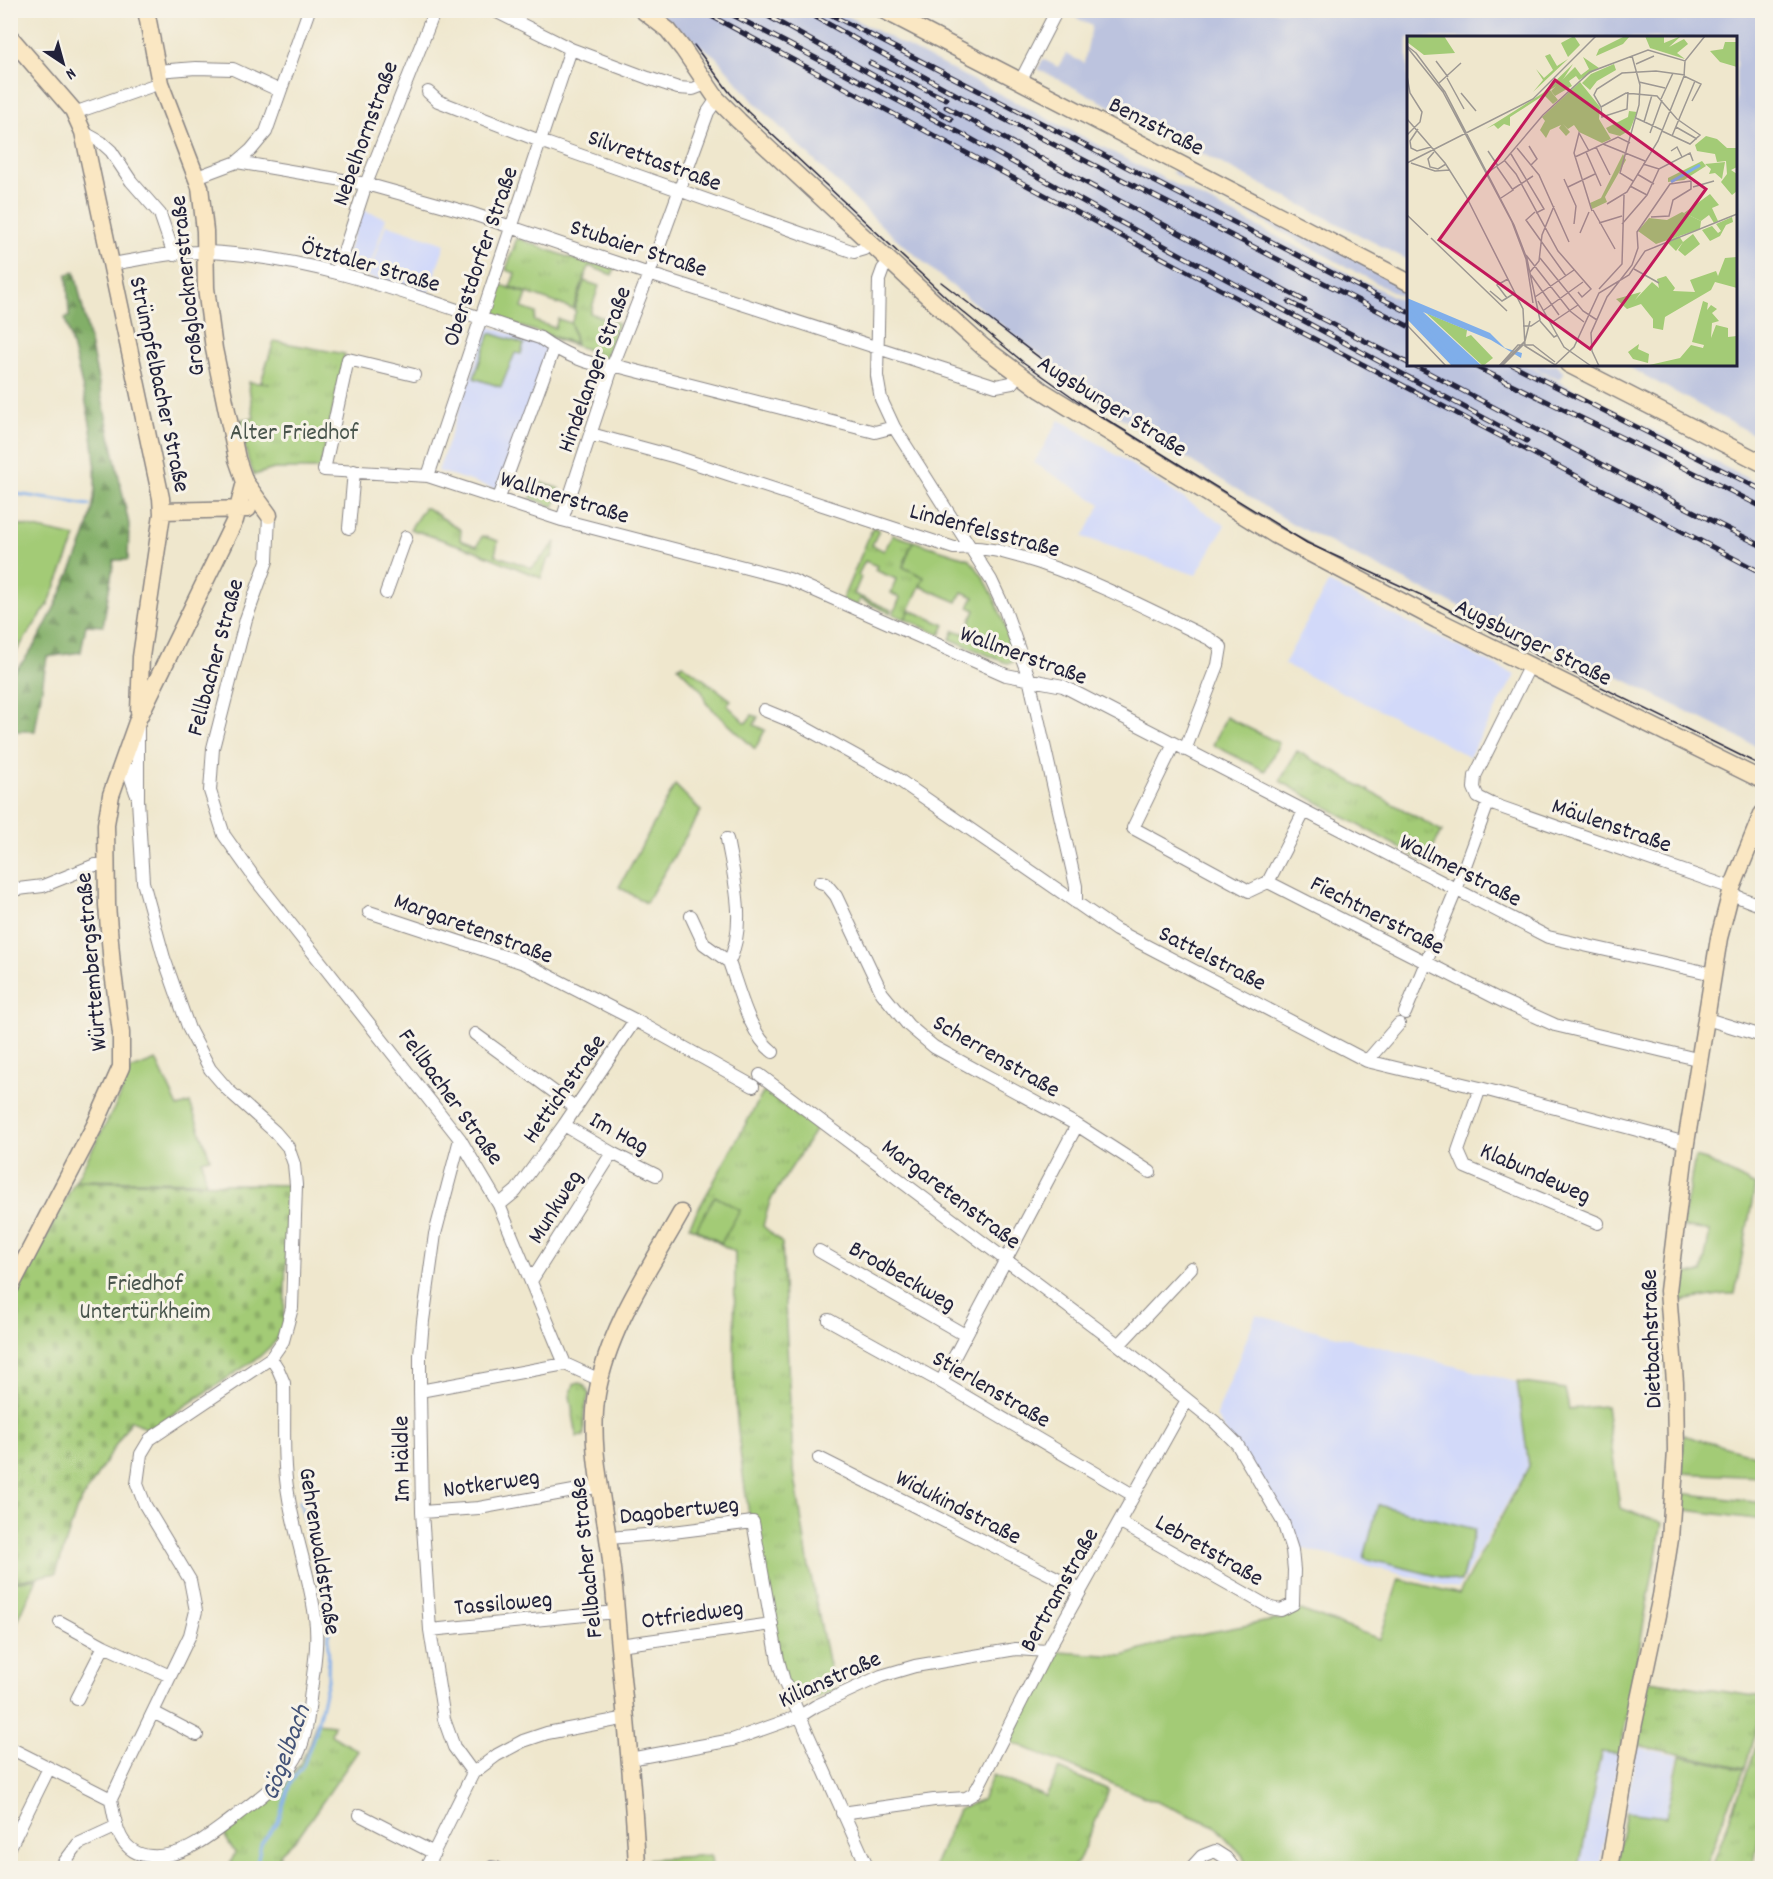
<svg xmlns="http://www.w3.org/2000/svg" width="1773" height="1879" font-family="Dekko,sans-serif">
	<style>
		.built { fill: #d2d9f9 }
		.industrial { fill: #bcc3de }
		.grass { fill: url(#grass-tufts); stroke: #627658; stroke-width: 1.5 }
		.forest { fill: url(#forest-firs); stroke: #526851; stroke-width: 1.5 }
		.cemetery { fill: url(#cemetery-stones); stroke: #627658; stroke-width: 1.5 }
		.garden { fill: #a3cb76; stroke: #627658; stroke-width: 1.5 }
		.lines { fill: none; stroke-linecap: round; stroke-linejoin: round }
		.stream { stroke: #7faeea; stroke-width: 3 }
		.street-casing { stroke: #888484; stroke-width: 14 }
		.secondary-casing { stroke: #888484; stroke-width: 19 }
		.street { stroke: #fff; stroke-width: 12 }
		.secondary { stroke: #fae7c3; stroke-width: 16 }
		.tram { stroke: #22223b; stroke-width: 1.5 }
		.rail-casing { stroke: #22223b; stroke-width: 5 }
		.rail { stroke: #f7f3e8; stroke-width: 3; stroke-dasharray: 9; stroke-linecap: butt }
		.labels { text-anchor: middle; stroke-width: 6; stroke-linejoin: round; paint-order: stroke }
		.street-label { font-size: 24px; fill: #22223b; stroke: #f7f3e8 }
		.park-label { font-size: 24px; fill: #49554d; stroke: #f7f3e8 }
		.water-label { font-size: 26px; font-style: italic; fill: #435378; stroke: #f7f3e8 }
		.inset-river { fill: none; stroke: #7faeea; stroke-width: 3 }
		.inset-road { fill: none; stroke: #9d9893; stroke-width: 1.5 }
		.view { fill: #c2185b; fill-opacity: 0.15; stroke: #c2185b; stroke-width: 3 }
		.inset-edge { fill: none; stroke: #22223b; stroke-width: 3 }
	</style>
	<defs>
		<pattern id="grass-tufts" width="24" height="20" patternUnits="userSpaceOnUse" patternTransform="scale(1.5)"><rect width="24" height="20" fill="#a3cb76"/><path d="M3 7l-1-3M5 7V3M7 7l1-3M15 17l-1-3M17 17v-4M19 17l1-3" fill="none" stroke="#8cae67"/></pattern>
		<pattern id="forest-firs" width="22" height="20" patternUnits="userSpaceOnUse" patternTransform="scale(1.5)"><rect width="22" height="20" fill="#82af67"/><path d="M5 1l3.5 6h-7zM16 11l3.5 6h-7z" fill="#6a8e56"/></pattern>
		<pattern id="cemetery-stones" width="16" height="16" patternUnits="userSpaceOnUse" patternTransform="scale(1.5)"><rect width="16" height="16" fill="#a3cb76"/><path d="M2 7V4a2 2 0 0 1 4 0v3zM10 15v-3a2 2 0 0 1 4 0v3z" fill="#8cae67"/></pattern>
	</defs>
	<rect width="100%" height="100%" fill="#f7f3e8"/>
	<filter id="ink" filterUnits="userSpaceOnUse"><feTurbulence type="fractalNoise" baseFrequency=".0167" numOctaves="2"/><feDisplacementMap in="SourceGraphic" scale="12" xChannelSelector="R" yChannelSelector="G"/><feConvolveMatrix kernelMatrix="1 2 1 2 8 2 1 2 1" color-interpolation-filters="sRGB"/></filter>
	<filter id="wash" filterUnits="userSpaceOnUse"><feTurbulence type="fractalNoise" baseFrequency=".008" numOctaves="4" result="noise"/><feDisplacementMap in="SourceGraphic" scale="24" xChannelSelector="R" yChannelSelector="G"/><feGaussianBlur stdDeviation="1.35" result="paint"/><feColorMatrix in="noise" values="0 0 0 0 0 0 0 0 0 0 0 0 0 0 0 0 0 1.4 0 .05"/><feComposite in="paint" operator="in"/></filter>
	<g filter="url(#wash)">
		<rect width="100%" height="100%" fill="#efe7cd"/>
		<path class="built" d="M362,210L386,218L367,276L342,268Z
			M386,224L445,244L427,297L368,277Z
			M488,326L550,347L499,490L438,471Z
			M1059,420L1068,424L1225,525L1196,575L1083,537L1101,504L1034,463Z
			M1328,583L1515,675L1469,757L1412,726L1284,664Z
			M1256,1315L1516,1382L1528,1466L1458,1589L1297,1547L1216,1416Z
			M1637,1747L1678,1756L1665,1817L1626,1811Z
			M1602,1753L1619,1755L1599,1868H1580Z"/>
		<path class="industrial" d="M652,11H838L1408,304V364L1526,365L1762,486V749L1585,660L1434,595L1293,524L1115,414L942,278L885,229L755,103L715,56Z
			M1063,11H1762V439L1625,365L1736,364V38H1408V260L1038,69L1043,59L1058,67L1066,54L1084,63L1092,26Z
			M1180,169L1408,285V300L1171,172Z
			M1529,365H1557L1564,372L1559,380Z"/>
		<path class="grass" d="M517,238L581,262L584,257L615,268L612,275L589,266L573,309L510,287L515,273L506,270Z
			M584,281L599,286L590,313L618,323L602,367L595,364L598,353L543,335L544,333L576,344L571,323L576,311L574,310Z
			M274,341L345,354L320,469H274L254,475L248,460L239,420L254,418L248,382L270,384L261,382Z
			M424,508H427L461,530L460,540L477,546L482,536L498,541L495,555L532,568L556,542L552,558L548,559L541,578L473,550L410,529Z
			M873,527L879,530L872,545L884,551L893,535L913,541L903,566L924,577L905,619L893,614L900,598L891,593L896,579L875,570L877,566L865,561L858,575L861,577L854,594L891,610L890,613L860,599L857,606L842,600Z
			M683,664L731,700L727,705L746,723L752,715L758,717L754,725L765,730L755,749L706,703L702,691L678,667Z
			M1297,751L1442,831L1425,862L1280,781Z
			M764,1091L816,1129L770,1201L763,1226L782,1243L793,1464L809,1567L834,1690L811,1700L799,1702L784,1681C766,1598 745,1514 738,1430C732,1371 735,1311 735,1252L689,1226Z
			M578,1382L584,1385L589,1394L584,1413V1436L577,1437L570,1396L574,1384Z
			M1648,1681L1762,1697V1709L1745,1768L1637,1745Z
			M316,1723L334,1725L331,1735L358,1751L298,1837L281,1853L274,1868H228L235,1853L223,1833C249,1813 280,1794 298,1767C307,1754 311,1738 316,1723Z
			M1762,1728V1820L1753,1868H1712C1727,1821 1748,1776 1762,1728Z
			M1059,1769L1109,1790L1078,1862L1071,1868H933L958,1810L982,1800L993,1775L1046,1797Z"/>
		<path class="forest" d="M75,272L129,524L128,560H114L103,626L86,625L81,652L47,657L35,731H11V674C32,656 49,619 61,593C75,562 90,532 94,498C101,444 78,371 65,318L69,317L67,274Z"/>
		<path class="cemetery" d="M75,1181L288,1185L284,1325L274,1343L258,1358L149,1430L131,1420L77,1508L56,1573L11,1582L10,1298L40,1250Z"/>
		<path class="garden" d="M501,285L527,294L522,308L536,313L534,321L555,328L558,319L571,323L575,343L489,317Z
			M490,333L524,344L521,354L515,353L501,387L474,378Z
			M537,481L560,489L554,507L531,498Z
			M11,523L76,537L48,605L11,659Z
			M913,541L969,559C995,586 1004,625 1016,659C1013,663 1009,664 1004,662L950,639L954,630L965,634L975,610L969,607L974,597L962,592L957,602L920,586L924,577L903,567Z
			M910,610L945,625L940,635L905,619Z
			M1226,717L1279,743L1265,771L1213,745Z
			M675,785L701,811L646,903L619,887Z
			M156,1060L178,1107L190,1103L210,1158L202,1160L206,1182L76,1180L119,1099L130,1070Z
			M1695,1157L1706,1160L1755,1186L1735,1294H1725L1674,1302L1676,1273H1702L1710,1231L1682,1227Z
			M715,1196L740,1210L721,1243L696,1229Z
			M1517,1382L1565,1389L1569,1409L1606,1406L1620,1508L1662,1523L1620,1754L1601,1752L1579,1868H1248L1242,1855L1215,1826L1009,1741L1058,1652L1123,1656L1179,1638L1280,1619L1300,1610L1380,1639L1399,1579L1459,1594L1529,1466Z
			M1683,1435L1762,1457L1760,1477L1682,1473Z
			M1681,1493L1762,1503V1520L1679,1509Z
			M1378,1505L1475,1529L1461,1582L1364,1558Z
			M37,1578L11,1636V1583Z
			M1680,1756L1745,1769L1722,1821L1706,1868H1616L1626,1812L1666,1817Z
			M711,1855L712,1868H649V1859Z"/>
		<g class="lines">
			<path class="stream" d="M10,493L89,505
				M256,1868L261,1844L278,1822L290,1784L304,1764L315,1733L328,1680L329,1625L326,1603L300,1501"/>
		</g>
	</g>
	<g filter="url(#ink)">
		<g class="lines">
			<defs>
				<path id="street" d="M493,10L571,49L648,78L678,88L693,89L706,84
					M157,71L196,68L233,69L276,89
					M1020,82L1057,10
					M428,92L438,101L540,141L854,252L864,249L871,243
					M74,113L160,83
					M83,132L101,142L111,151L131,181L160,214L174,255
					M237,162L366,184L470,213L649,274L996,386L1012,383L1018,374
					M197,177L237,162L251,150L266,132L309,10
					M890,261L883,269L879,280L877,376L881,399L894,427L991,580L1005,610L1029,678L1076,886V903
					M112,264C142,259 176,251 207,252C322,257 432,303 540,338C558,351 591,368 613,365L875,432L894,427
					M337,273L366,184L435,10
					M414,375L348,359L324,470L428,476L562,520L789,579L1006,675L1063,686L1548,937L1713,974
					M591,434L676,457L954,548C985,545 1011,554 1040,563C1099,583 1154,612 1210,639L1221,647L1218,665L1185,750
					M428,476L571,49
					M499,498L554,348
					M269,515L267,561L246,619L213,748L210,791L224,835L256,880L460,1139L499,1205L565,1364L600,1380
					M562,520L613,365L649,274L708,112L717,99
					M349,528L354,471
					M386,593L406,537
					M1530,665L1475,776L1474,788L1478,797L1492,804L1732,888
					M764,710L798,724L896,778L1116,930L1367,1061L1480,1088L1686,1143
					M138,726V800L143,882L164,958L189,1029L210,1069L228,1090L275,1132L288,1147L294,1164L296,1185L292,1308L283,1341L271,1358L150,1439L141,1454L137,1484L145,1505L190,1580L196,1611L190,1635L111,1799C115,1824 119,1854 151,1856C184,1858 207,1837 232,1819C253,1802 277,1787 292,1764C305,1746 308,1720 310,1699C313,1672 319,1644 315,1617C310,1576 294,1534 288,1493C282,1460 285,1418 284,1383L278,1369L271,1358
					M1174,744L1133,828L1249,891L1268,882L1504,1002L1555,1025L1701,1060
					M121,764L128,769L136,793
					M727,839C734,878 747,924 729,962C739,989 749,1034 773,1052
					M820,882L826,884L836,896L882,993L908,1025L934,1047L1077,1125L1150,1172
					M1268,882L1304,812
					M10,890L43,886L95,865H105
					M1731,894L1762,906
					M369,912L524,963L635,1020L753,1086
					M691,916L704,944L729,962
					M1405,1013L1456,890L1488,803
					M1707,1019L1762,1036
					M475,1034L576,1108
					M1367,1061L1399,1024
					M760,1075L1119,1345L1215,1422L1237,1444L1283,1522L1292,1550L1294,1570L1293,1604L1281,1610L1271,1608L1119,1522
					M1480,1088L1458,1151L1465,1167L1598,1223
					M564,1125L612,1153L656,1175
					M460,1139L435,1234L423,1321L420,1355V1391L422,1512L430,1630L444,1719L454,1747L473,1773
					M499,1205L516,1191L564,1125L635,1020
					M819,1251L965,1335
					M531,1281L612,1153
					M829,1320L941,1382L1133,1495
					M1119,1345L1191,1268
					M941,1382L1077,1125
					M420,1391L565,1364
					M819,1458L1081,1590
					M422,1512L479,1508L601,1486
					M609,1538L657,1534L753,1522L778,1660L784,1681L868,1868
					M60,1622L104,1646L170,1676
					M430,1630L616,1612
					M619,1645L772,1624
					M77,1699L104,1646
					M153,1712L197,1735
					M10,1748L111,1799
					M630,1759L732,1740L800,1716L816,1706L881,1676L915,1666L1016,1649L1047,1651
					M842,1813L934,1800L966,1798L973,1794L978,1787L1047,1651L1187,1400
					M360,1815L434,1853
					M10,1847L49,1768
					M492,1867L497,1868
					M60,1868L78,1844L115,1827
					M426,1868L473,1773L497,1755L523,1741L547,1733L627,1718
					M1191,1868L1202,1856L1215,1851L1226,1858L1234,1868"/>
				<path id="secondary" d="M146,10L160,83L200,187L205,231L206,288L214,349L237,459L245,482L269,515
					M642,10L668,30L683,49L717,99L739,121L950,317L983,347L1041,390L1275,535L1437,620L1762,780
					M883,10L1408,282
					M10,37L73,110L83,132L161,498L162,514L141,657L139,712
					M1568,364L1762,463
					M162,511L248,509
					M10,1288L95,1125L121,1067V1033L112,965L107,905L106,824L111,795L138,719L235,520L245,482
					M637,1868C634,1794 626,1720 619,1647C616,1618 615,1589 611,1561C605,1506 588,1448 597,1394C608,1329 649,1270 681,1213
					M1609,1868L1634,1723L1661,1596L1670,1539L1676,1451L1675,1383L1668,1291L1686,1143L1719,938L1732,888L1762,814"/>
			</defs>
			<use href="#street" class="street-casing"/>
			<use href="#secondary" class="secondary-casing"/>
			<use href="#street" class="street"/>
			<use href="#secondary" class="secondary"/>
			<path class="tram" d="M694,45L730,93L748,112L951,302L1023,362L1088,408L1307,543L1421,595L1514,644L1762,766
				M941,282L1114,415"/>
			<defs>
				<path id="rail" d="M700,10L1278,320L1762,573
					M723,10L964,135L1120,222L1527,441
					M757,10L951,119
					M803,10L957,95L1408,326
					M822,10L1408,312
					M870,63L946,99
					M946,107L1305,301
					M1289,302L1408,363
					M1412,364L1651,490L1762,546
					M1470,364L1705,478L1762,507
					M1511,364L1762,490"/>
			</defs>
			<use href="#rail" class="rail-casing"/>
			<use href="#rail" class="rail"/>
		</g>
	</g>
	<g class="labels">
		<g class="street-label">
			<text transform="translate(1157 125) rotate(27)" y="8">Benzstraße</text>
			<text transform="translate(364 133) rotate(-70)" y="8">Nebelhornstraße</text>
			<text transform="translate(655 159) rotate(20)" y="8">Silvrettastraße</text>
			<text transform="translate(639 247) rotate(18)" y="8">Stubaier Straße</text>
			<text transform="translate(479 256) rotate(-71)" y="8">Oberstdorfer Straße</text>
			<text transform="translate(371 264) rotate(16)" y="8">Ötztaler Straße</text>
			<text transform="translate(186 286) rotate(-96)" y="8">Großglocknerstraße</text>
			<text transform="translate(593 369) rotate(-70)" y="8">Hindelanger Straße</text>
			<text transform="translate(161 384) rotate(78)" y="8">Strümpfelbacher Straße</text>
			<text transform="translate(1113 405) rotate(32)" y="8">Augsburger Straße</text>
			<text transform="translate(565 496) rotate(17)" y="8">Wallmerstraße</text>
			<text transform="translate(985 529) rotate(15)" y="8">Lindenfelsstraße</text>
			<text transform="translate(1534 641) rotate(26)" y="8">Augsburger Straße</text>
			<text transform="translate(1024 654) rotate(20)" y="8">Wallmerstraße</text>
			<text transform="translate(214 657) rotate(-75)" y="8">Fellbacher Straße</text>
			<text transform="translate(1612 824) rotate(19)" y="8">Mäulenstraße</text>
			<text transform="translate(1461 869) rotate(27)" y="8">Wallmerstraße</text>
			<text transform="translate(1378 914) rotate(27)" y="8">Fiechtnerstraße</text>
			<text transform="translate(474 927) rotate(20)" y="8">Margaretenstraße</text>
			<text transform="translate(1213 957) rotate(27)" y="8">Sattelstraße</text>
			<text transform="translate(90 962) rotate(-95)" y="8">Württembergstraße</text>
			<text transform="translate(997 1055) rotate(30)" y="8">Scherrenstraße</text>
			<text transform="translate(563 1088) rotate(-55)" y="8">Hettichstraße</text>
			<text transform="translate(452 1096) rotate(54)" y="8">Fellbacher Straße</text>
			<text transform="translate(620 1132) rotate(29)" y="8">Im Hag</text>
			<text transform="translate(1536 1172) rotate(24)" y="8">Klabundeweg</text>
			<text transform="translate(952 1193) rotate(37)" y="8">Margaretenstraße</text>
			<text transform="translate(554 1206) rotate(-58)" y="8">Munkweg</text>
			<text transform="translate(903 1275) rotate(30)" y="8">Brodbeckweg</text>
			<text transform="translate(1650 1339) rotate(-92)" y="8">Dietbachstraße</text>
			<text transform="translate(992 1388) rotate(30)" y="8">Stierlenstraße</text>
			<text transform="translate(400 1459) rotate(-91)" y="8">Im Häldle</text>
			<text transform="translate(491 1482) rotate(-8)" y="8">Notkerweg</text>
			<text transform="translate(959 1506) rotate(27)" y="8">Widukindstraße</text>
			<text transform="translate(679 1509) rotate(-6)" y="8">Dagobertweg</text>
			<text transform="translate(1210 1549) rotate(30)" y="8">Lebretstraße</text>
			<text transform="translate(321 1551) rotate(81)" y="8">Gehrenwaldstraße</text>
			<text transform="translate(585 1558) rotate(-96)" y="8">Fellbacher Straße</text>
			<text transform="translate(1058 1589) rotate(-61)" y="8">Bertramstraße</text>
			<text transform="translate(503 1602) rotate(-5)" y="8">Tassiloweg</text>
			<text transform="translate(692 1613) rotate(-8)" y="8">Otfriedweg</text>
			<text transform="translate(829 1678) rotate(-24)" y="8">Kilianstraße</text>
		</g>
		<g class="park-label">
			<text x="294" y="439">Alter Friedhof</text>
			<text x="145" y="1290">Friedhof<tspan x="145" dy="28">Untertürkheim</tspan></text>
		</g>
		<g class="water-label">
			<text transform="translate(284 1752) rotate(-70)" y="9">Gögelbach</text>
		</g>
	</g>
	<g transform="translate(1407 36)">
		<rect width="330" height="330" fill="#efe7cd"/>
		<path d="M166,28L153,48L143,54L151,64L146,68L137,59L103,81V90L97,88L91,93L87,89L79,93L136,57ZM222,75L230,76L223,94L213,100L202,97L199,92L221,81ZM216,118L219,124L198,161L200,166L185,173L183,167L194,162ZM295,125L299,130L277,144L261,146V142ZM318,126L315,143L308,137L302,138L304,133L298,128ZM19,277L60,294L59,301L64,299L86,322L76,330ZM232,308L231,313L242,318L241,327L226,323L221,316Z" fill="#a3cb76"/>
		<path d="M275,176L294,185L293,193L249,208L231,195L242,182L260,184Z" fill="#a3cb76"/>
		<path d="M0,0H37L48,17L17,19L0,6ZM167,0L173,9L161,21L154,7ZM218,0H223L216,8L189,20L192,13ZM238,0H257V7L274,0L262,11L277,3L281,8L270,17L278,23L243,12ZM318,6H330V31L313,26L303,15L316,13ZM143,18L150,30L161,23L126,56L136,44L129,33L137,42L146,34L138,20ZM176,21L192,32L172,44L169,40L162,45L165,50L148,60L144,55L168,31L174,39L182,33ZM207,28L209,34L190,45L183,54L175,47L184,38ZM173,46L193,71L192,83L204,103L195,107L172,96L167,89L161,93L156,88L163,96L159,100L152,92L154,89L143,94L139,102L133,94L138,85L135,81ZM299,100L310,103L320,112H330V131L324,134L330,138V155L325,159L314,146L320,138L319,125L310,126L308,118L290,115L288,109ZM303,158L312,169L305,172L311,185L307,187L302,179L294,185L277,177ZM325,181L326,186L319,189L313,200L303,205L295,194L305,190L311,197L314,195L309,188ZM286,198L293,208L278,220L271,214L276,206L269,215L259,205L272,200L276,206ZM330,221V252L308,246L304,254L258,281L256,294L246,292V283L234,268L220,273L209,263L234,256L228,264L245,246L252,252L250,243L259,240L268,252L266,255L288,256L283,244L309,235L311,240L318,222ZM296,265L301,267L300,274L304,269L310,273L305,277L312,285L305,287L304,302L309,289L321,292V301L330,300V330H238L273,322L284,309L296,312L297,309L285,306Z" fill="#a3cb76"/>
		<path d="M0,262L83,297L98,312L115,317L114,322L84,304L16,276L75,330H45L0,283Z" fill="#7faeea"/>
		<path class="inset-river" d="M264,146L293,129M0,270L54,330M0,280L49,330"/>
		<path class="inset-road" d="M0,10L9,17L38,56L107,189L120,223L133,284L124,290H116M0,11L36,56L105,186L119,223L126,267M225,20L233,49L232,69L213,137L226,145M29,25L41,41M229,28L247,20M0,40L3,57L15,76L13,86L0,99M277,40L294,48L285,65M40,42L57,73M232,46L258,52M32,47L54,27M54,57L69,75M254,63L266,37M194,71L219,57L250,60L270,83L293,99L283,108L255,95M194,71L187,59L190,53L215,37L249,35L278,39M194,71L195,81L220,73L221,56M229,82L255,94M0,83L38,127L59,160L116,273L118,310L150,330M237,86L245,59M269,91L290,103M11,93L3,105L4,112L10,115L24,111M243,97L255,64M265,100L288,45M196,108L238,125M122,110L130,123L124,129M189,111L203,139M110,112L132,139L162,206M81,115L91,130M182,115L172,97L167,117L185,175M264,115L270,111L275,121M27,116L21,123L23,131L31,133L39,128M179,116L194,150M104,118L137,173L129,177M168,121L211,101L223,107M98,125L109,138L151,215L184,253L175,261L171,256M0,127L126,63L189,0M4,127L28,135L43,134M236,128L252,133L283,117L286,125M90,131L106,154L94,162M80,137L97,125L136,79L183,36L241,14L278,25L298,0M230,138L247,148M157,143L169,170L167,188M223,150L240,159M161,151L188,138M286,151L307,145M106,153L126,140M200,168L220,156L251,105L277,40L278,25M186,174L208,213M128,176L119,184L159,240M0,179L21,199M244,181L262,180L266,164L284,153V145M192,187L215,180M215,188L240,159L252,133M173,197L182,176M24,202L100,275M119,219L163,275L177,286M133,222L176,275L190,284M227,233L252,247M123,236L132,225L135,199L147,170M124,239L152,279M192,253L215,228L217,159M83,255L95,265L108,257M128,261L167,234M100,262L90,249L101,243M131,265L157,311L184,330M137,274L176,246M133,285L147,301L151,299M144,287L171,269M0,289L39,330M113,309H126L148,326M148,329L167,311L192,257L222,239L238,215L330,178M92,330L111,309H117M93,330L118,305L123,285M95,330L116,309M192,330L185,315L184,297L200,261L225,229L231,212L230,196L263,148L284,145"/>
		<path class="view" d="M148,44L299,153L183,313L32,204Z"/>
		<rect width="330" height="330" class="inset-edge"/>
	</g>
	<rect width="1773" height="1879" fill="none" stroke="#f7f3e8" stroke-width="36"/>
	<g transform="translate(63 63) rotate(144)" stroke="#f7f3e8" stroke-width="4.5" paint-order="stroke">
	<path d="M0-4.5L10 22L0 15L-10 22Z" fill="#22223b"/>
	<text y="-9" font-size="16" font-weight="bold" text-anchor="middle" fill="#22223b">N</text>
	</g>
</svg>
